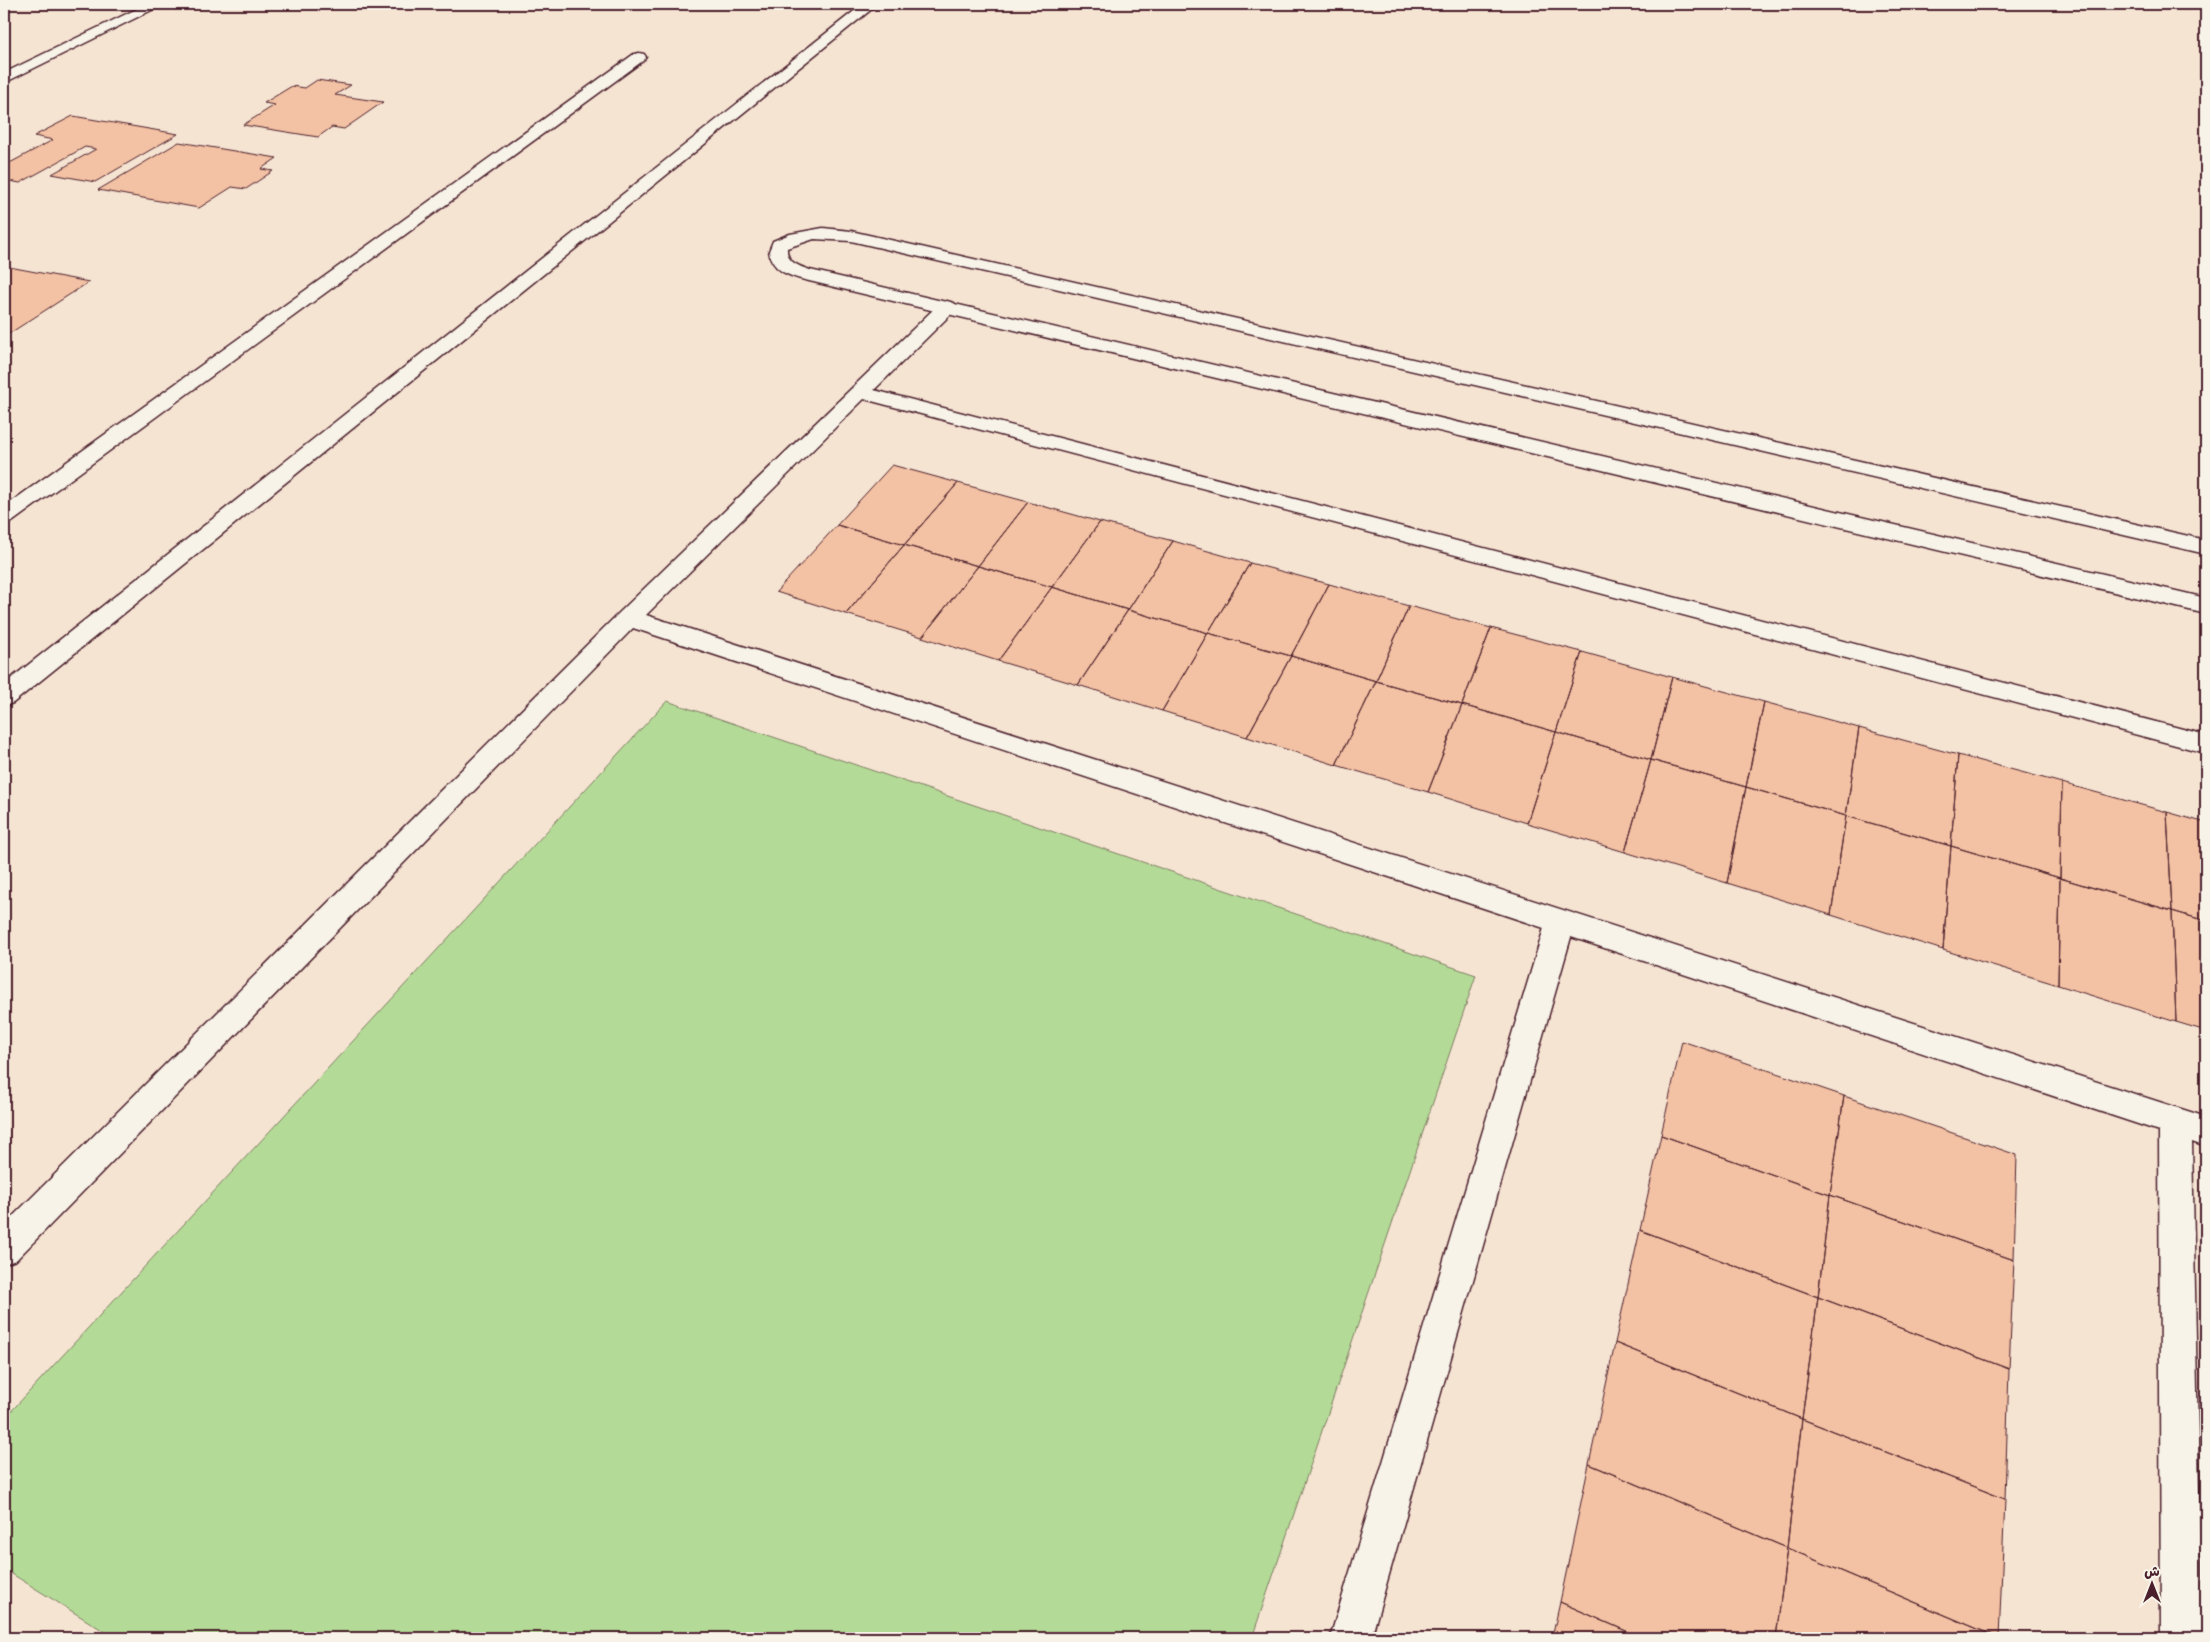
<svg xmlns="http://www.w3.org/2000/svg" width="2210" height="1642" font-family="'Playpen Sans','Playpen Sans Arabic',sans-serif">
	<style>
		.green { fill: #b3db97; stroke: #7e7d61 }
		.building { fill: #f3c1a3; stroke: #4a1f2b }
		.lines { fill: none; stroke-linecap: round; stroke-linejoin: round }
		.street-casing { stroke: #4a1f2b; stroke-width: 3 }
		.secondary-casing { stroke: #4a1f2b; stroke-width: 3 }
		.street { fill: #f7f3e8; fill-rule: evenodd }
		.secondary { fill: #f7f3e8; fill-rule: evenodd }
	</style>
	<rect width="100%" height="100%" fill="#f6e4d3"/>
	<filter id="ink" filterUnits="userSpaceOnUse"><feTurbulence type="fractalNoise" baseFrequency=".02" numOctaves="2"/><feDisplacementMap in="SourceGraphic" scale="10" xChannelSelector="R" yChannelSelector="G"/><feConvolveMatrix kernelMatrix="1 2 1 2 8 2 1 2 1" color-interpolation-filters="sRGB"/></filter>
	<g filter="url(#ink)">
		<path class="green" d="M667,701L1476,975L1252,1638H115L4,1569V1419Z"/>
		<path class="building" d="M317,80L351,85L335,95L383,102L344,129L332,127L318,137L243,125L275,105L264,103L292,86L305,88Z
			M73,116L178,134L95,182L52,174L96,149L85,147L20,183L4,180V166L53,140L34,136Z
			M179,142L277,158L261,169L273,171L246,189L232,187L199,208L98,190Z
			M4,266L89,282L4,337Z
			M892,465L958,483L904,545L837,525Z
			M958,483L1028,502L978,566L904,545Z
			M1028,502L1100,522L1052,587L978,566Z
			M1100,522L1173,541L1128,610L1052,587Z
			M837,525L904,545L846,614L776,592Z
			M1173,541L1250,563L1208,633L1128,610Z
			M904,545L978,566L922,637L846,614Z
			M1250,563L1329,584L1291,656L1208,633Z
			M978,566L1052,587L998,661L922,637Z
			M1329,584L1409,606L1376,681L1291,656Z
			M1052,587L1128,610L1078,685L998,661Z
			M1409,606L1491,628L1462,705L1376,681Z
			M1128,610L1208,633L1162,711L1078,685Z
			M1491,628L1582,652L1556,732L1462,705Z
			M1208,633L1291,656L1247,737L1162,711Z
			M1582,652L1672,677L1651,760L1556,732Z
			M1291,656L1376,681L1336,765L1247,737Z
			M1672,677L1764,702L1746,787L1651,760Z
			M1376,681L1462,705L1428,792L1336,765Z
			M1764,702L1859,728L1846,816L1746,787Z
			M1462,705L1556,732L1527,823L1428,792Z
			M1859,728L1958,755L1951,846L1846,816Z
			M1556,732L1651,760L1625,852L1527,823Z
			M1958,755L2062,783L2060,878L1951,846Z
			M1651,760L1746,787L1727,883L1625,852Z
			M2062,783L2167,812L2172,911L2060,878Z
			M1746,787L1846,816L1831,915L1727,883Z
			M2167,812L2206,823V921L2172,911Z
			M1846,816L1951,846L1943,950L1831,915Z
			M1951,846L2060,878L2058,985L1943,950Z
			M2060,878L2172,911L2176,1022L2058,985Z
			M2172,911L2206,921V1031L2176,1022Z
			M1682,1041L1844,1096L1830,1195L1661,1135Z
			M1844,1096L2017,1155L2014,1260L1830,1195Z
			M1661,1135L1830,1195L1818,1297L1640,1230Z
			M1830,1195L2014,1260L2009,1369L1818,1297Z
			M1640,1230L1818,1297L1802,1419L1615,1343Z
			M1818,1297L2009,1369L2005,1499L1802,1419Z
			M1615,1343L1802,1419L1787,1548L1589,1464Z
			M1802,1419L2005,1499L1999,1638L1787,1548Z
			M1589,1464L1787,1548L1776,1638H1642L1560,1602Z
			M1787,1548L1999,1638H1776Z
			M1560,1602L1642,1638H1552Z"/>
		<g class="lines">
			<defs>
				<path id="street" d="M147,4H164L4,83V73Z
					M639,53L644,54L646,57L644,60L12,522L4,524V507L634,54Z
					M947,301L954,303L956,307L954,311L874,390L2206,735V753L864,399L646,615L2206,1117V1147L2192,1142L2202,1638H2161L2159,1131L1571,937L1371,1638H1330L1544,928L633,628L16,1260L4,1264V1225L620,612L940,303Z"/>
				<path id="secondary" d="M863,4H878L13,703L4,706V684Z
					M823,228L851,231L2206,540V554L851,241L814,239L787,248C786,262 798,266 810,270L2206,598V614L805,280C789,276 771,270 769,251L773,241L790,234Z"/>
			</defs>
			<use href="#street" class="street-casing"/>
			<use href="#secondary" class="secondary-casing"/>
			<use href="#street" class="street"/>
			<use href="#secondary" class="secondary"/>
		</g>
	</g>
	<rect width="2210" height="1642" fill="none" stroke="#f7f3e8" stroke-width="20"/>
	<rect x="10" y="10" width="2190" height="1622" fill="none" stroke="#4a1f2b" stroke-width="2" filter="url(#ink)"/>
	<g transform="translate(2152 1584)" stroke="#f7f3e8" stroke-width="4" paint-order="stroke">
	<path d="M0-4L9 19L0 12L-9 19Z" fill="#4a1f2b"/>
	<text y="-8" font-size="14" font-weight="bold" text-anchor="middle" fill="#4a1f2b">ش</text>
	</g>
</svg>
